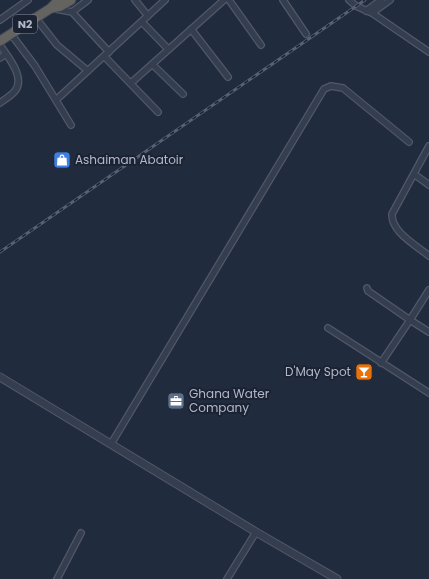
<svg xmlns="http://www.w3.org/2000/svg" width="429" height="579" font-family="Poppins,sans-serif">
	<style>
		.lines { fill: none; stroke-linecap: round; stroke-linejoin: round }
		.minor-casing { stroke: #505969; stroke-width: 8 }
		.tertiary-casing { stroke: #505969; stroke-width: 9 }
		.trunk-casing { stroke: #3d4656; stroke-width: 11 }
		.minor { stroke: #353e4e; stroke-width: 5.5 }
		.tertiary { stroke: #353e4e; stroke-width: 7 }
		.trunk { stroke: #646360; stroke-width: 9 }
		.rail-casing { stroke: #576175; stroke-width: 3 }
		.rail { stroke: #1b2333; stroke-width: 1.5; stroke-dasharray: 4.5; stroke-linecap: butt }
		.labels { text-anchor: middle; stroke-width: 4; stroke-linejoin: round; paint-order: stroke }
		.shield { fill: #1b2333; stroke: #848c9c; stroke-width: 1 }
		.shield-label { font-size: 11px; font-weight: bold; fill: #b1b9c9 }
		.poi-label { font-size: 12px; fill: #b1b9c9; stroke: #1b2333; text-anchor: start }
	</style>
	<rect width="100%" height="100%" fill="#212b3e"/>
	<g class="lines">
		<defs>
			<path id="minor" d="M135,0L148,16
				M229,0L261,45
				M283,0L306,34
				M349,0L356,6L372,13L429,52
				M56,9L72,12L109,52
				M366,11L381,0
				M72,12L88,0
				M372,13L390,0
				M35,17L57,45L88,71
				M0,20L28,0
				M142,22L168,49
				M191,29L228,77
				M11,34L35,66L71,125
				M0,45C7,56 26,77 15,91C11,96 5,99 0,103
				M104,56L158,112
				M0,58L6,54
				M152,64L183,94
				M131,83L224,0
				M56,100L165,0
				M429,146L392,214C391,232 416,245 429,256
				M414,174L429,185
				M367,288L368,291L410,320L429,290
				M328,328L429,393
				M381,363L410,320L429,332
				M111,444L324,89L331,86L343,88L409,142
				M57,579L81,533
				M227,579L256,532"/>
			<path id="tertiary" d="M0,377L256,532L337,579"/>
			<path id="trunk" d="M52,8L61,6L71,0
				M0,41L51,8L59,0"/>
		</defs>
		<use href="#minor" class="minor-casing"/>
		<use href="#tertiary" class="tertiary-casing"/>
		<use href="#trunk" class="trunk-casing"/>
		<use href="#minor" class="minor"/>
		<use href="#tertiary" class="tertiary"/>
		<use href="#trunk" class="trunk"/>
		<defs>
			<path id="rail" d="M0,252L365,0"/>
		</defs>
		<use href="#rail" class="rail-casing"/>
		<use href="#rail" class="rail"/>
	</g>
	<defs>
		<symbol id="shop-square" viewBox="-11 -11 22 22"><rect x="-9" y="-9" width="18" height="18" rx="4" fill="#3f7fe0" stroke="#1b2333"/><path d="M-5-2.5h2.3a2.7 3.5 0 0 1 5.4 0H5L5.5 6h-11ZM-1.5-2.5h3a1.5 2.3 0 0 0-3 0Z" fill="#fff"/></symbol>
		<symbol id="bar-square" viewBox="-11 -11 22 22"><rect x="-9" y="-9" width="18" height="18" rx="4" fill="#e8710a" stroke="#1b2333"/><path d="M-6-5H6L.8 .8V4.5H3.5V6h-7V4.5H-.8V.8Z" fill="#fff"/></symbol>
		<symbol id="office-square" viewBox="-11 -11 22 22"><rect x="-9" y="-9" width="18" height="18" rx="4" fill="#5c6f8a" stroke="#1b2333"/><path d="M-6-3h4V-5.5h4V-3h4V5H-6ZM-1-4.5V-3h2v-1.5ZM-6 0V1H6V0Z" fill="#fff"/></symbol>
	</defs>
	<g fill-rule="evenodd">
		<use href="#shop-square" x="52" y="150" width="20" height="20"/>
		<use href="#bar-square" x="354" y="362" width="20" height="20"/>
		<use href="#office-square" x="166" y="391" width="20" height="20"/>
	</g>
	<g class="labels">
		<rect class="shield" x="13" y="15" width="24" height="18" rx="3"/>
		<g class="shield-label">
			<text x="25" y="28">N2</text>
		</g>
		<g class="poi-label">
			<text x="75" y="164">Ashaiman Abatoir</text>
			<text x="351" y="376" text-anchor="end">D'May Spot</text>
			<text x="189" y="398">Ghana Water<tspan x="189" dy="14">Company</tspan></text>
		</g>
	</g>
</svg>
